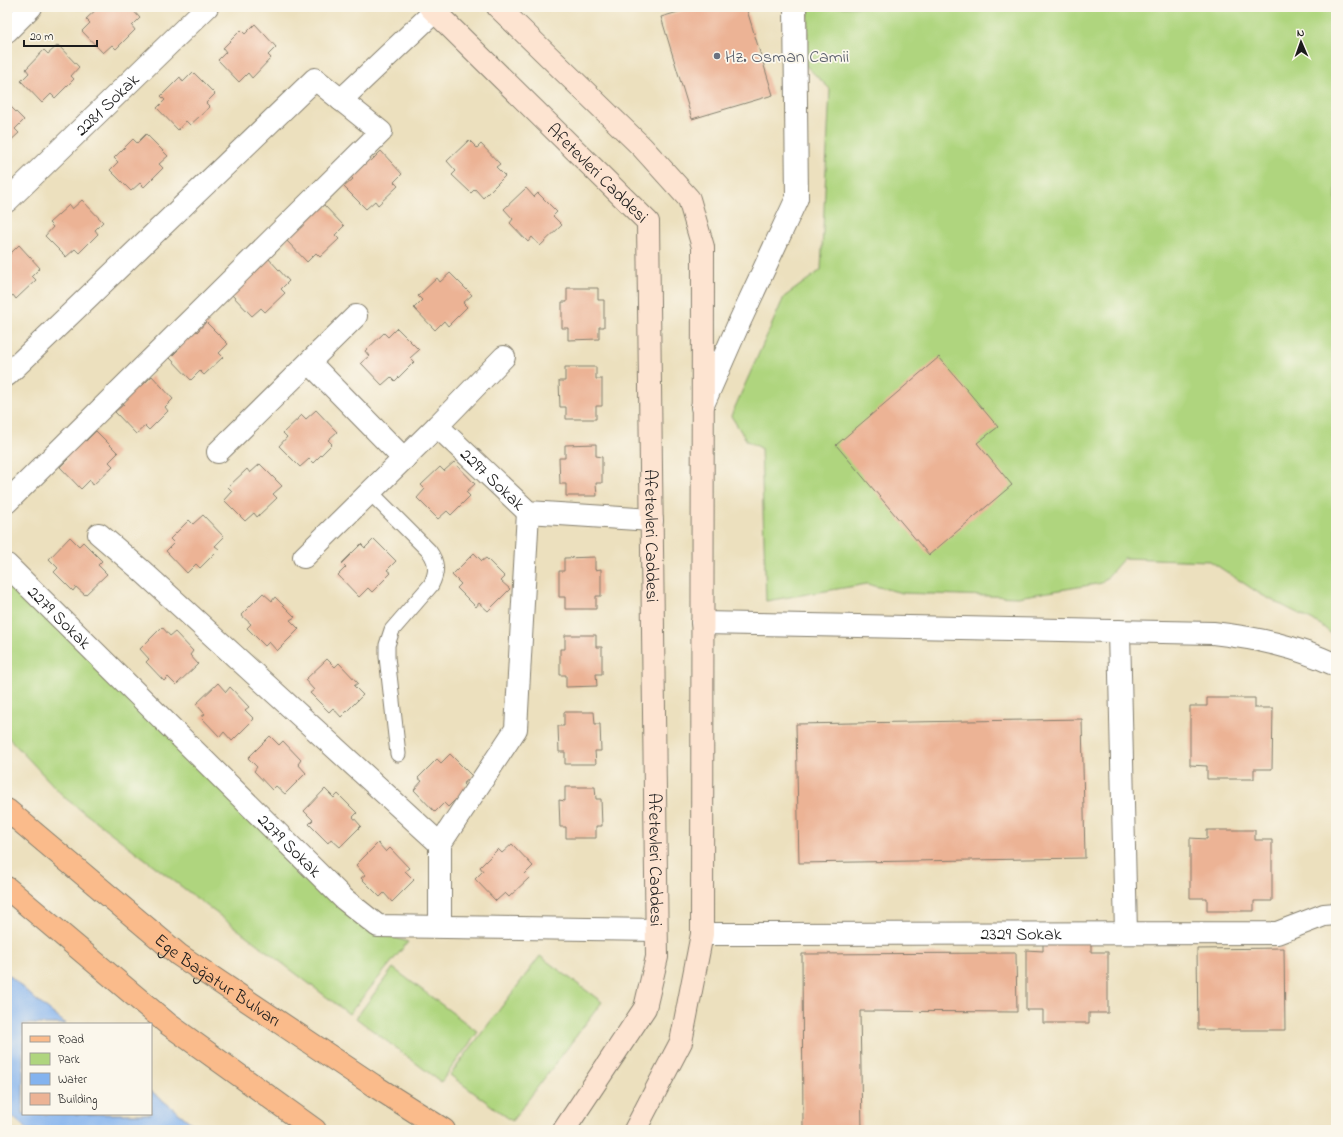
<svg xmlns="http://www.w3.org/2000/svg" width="1343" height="1137" font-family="'Indie Flower',sans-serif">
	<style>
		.green { fill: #afd57e; stroke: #66784d }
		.water { fill: #84b3ee; stroke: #506885 }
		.building { fill: #ecb395 }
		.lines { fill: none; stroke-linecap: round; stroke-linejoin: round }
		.lane-casing { stroke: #847e6d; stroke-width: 17 }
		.street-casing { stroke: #847e6d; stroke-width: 24 }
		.secondary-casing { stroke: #847e6d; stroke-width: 24 }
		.primary-casing { stroke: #847e6d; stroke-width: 24 }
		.lane { stroke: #fff; stroke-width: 15 }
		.street { stroke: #fff; stroke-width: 22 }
		.secondary { stroke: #fde4d1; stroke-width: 22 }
		.primary { stroke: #fabb8b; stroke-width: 22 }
		.worship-dot { fill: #6b7280; stroke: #fbf7ec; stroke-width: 1.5 }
		.labels { text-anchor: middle; stroke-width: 3.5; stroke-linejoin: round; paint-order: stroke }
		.worship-label { font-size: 18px; fill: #5b616d; stroke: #fbf7ec; text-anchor: start }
		.street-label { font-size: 18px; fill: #1c1c1c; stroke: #fbf7ec }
	</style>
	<rect width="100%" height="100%" fill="#fbf7ec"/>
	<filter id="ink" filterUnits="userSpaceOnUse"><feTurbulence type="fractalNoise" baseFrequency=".025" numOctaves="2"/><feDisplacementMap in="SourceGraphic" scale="8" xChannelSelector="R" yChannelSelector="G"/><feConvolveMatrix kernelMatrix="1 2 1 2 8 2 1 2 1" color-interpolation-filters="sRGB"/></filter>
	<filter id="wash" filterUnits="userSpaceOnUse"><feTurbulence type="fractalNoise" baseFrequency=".012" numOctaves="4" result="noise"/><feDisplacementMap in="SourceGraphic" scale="16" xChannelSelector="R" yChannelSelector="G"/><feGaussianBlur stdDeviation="0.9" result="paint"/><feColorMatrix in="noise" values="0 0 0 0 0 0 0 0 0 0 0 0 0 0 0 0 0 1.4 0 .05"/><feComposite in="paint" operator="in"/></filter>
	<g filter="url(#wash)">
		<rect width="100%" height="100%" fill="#ece0be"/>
		<path class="green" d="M809,7H1336V638L1321,625L1260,594L1210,561L1124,558L1102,583L1018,597L902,593L867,584L766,601L761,448L747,441L731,416L784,297L821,270L830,89L805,65Z
			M7,577L365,927L408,942L349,1014L65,798L7,736Z
			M540,956L602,1002L512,1121L450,1075Z
			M393,968L478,1032L441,1082L356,1018Z"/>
		<path class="water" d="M7,973L35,999L66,1024H23V1114H151V1091L200,1130H28L7,1112Z"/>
		<g id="blocks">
			<path class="building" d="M99,7H130L140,18L132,26L135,30L116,49L112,45L103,53L82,31L90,23L86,19Z
				M695,7H746L773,95L692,119L661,17Z
				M255,24L276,47L268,55L271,58L252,78L248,73L239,82L218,60L226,52L223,48L241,30L245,34Z
				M58,45L79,67L71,76L74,79L55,98L51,94L42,103L21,81L29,73L26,69L44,50L48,54Z
				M193,72L215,94L206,103L210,107L190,125L186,121L178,130L157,108L165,100L161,96L180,77L183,82Z
				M7,103L24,120L15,129L19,133L7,144Z
				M146,134L168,156L159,164L163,168L144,187L140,183L131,191L110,170L118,162L114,158L133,139L137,143Z
				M469,140L477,148L481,144L500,164L496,167L505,176L483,198L475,189L471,193L452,175L456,171L447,161Z
				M381,151L402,174L394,182L398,186L378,205L375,201L366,209L344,187L353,179L349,175L368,157L371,161Z
				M526,188L534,197L538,193L557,212L553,216L562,225L540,246L532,237L528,242L510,223L513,219L504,209Z
				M82,200L103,222L95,230L98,234L79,253L75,249L66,257L45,236L53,227L49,223L69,205L72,209Z
				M323,204L344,226L335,235L339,239L320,257L316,253L307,262L286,240Z
				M19,245L40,268L32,276L36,280L16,299L13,295L7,300V252L9,255Z
				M268,258L289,281L281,289L285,293L265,312L261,308L252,316L231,294Z
				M450,273L472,295L463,303L467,307L448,326L444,321L435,330L414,308L422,300L418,296L437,278L440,282Z
				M567,288H598V300H604V327H599V339L568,340V328H562V302H567Z
				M206,322L228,344L219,353L223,357L204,375L200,371L191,380L170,358L178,350L174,346L193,327L197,332Z
				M397,328L419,350L410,358L414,362L395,381L391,377L382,385L361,363L369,356L365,351L384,333L388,337Z
				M939,357L998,427L977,443L1012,485L929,555L836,445Z
				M565,367H596V379H602V406H596V419H566V407H560L559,381H565Z
				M152,376L173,399L165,407L168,411L149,430L145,426L136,434L115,412L124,404L120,400L139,382L142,386Z
				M316,410L337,432L328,440L332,444L313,463L309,459L300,467L279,446L287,437L283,433L302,415L306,419Z
				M96,431L118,453L109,462L113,466L93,485L90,480L81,489L60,467L68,459L64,455L83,437L86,441Z
				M596,444V456L602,457V483H596L597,496H566V484H560L559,458H565V445Z
				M454,462L475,484L466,492L470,496L451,515L447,511L438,519L417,498L425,489L421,485L440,467L444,471Z
				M260,464L282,486L273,494L277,498L257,517L254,513L245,521L224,500L232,491L228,487L247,469L250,473Z
				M203,515L224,537L215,546L219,549L200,568L196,564L187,573L166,551L174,543L170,539L189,520L193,524Z
				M70,537L79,546L83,542L102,561L98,565L107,574L85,595L76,587L73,591L54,572L58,568L49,559Z
				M374,539L396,561L387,570L391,573L372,592L368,588L359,597L338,575L346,567L342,563L361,544L365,548Z
				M474,553L482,561L486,558L505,577L501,581L510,589L488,611L479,603L476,607L457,588L461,584L452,575Z
				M595,557V570L601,569V596H596V609H565V597H559V571H564V558Z
				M263,593L272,601L275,597L295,617L290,620L299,629L277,651L269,642L265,646L247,628L251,624L241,615Z
				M162,627L170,636L175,632L193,651L190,655L198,664L176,685L168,677L164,681L146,662L149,659L140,649Z
				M565,635H596V647H602V674H596L597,686L566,687V675H560V649H565Z
				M327,659L335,667L339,663L358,683L354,686L363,695L341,717L333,708L329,712L310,693L314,690L305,680Z
				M218,683L226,692L230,687L249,707L245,710L254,719L232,741L224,732L220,737L201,717L205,714L196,704Z
				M1207,698H1255V708H1273L1272,769H1254V779H1207V766L1190,765V706H1207Z
				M564,712H594L595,724H600L601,751H595L596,764H565V752H559L558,726H564Z
				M1082,719L1085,858L799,863L796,724Z
				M270,736L279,745L283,741L301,760L298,764L306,773L285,794L276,786L272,790L254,771L257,767L248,758Z
				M450,754L472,776L463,784L467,788L448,807L444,803L435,812L414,790L422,781L418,778L437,759L441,763Z
				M565,787H595L596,799H601L602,826H596V838H566V827H560L559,800L565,801Z
				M325,789L334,798L338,794L357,813L353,817L361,826L340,847L331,839L328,843L309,824L313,820L304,811Z
				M1207,830H1255V840H1272V901H1254V911H1207V898H1190V838L1207,839Z
				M378,843L386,852L390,848L409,868L405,871L414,880L392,902L384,893L380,897L361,878L365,875L356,865Z
				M512,844L533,866L525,874L529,878L509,897L505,893L496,901L475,879L483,871L480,867L498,849L502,853Z
				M1043,942H1091V952H1108V1013H1089V1023H1043V1010H1026V950L1043,951Z
				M1284,948L1285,1030H1198L1197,949Z
				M1016,953L1017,1012L860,1011L862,1130H803L802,954Z"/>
		</g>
	</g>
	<g filter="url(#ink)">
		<use href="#blocks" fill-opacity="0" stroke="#847e6d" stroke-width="1"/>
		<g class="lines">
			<defs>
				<path id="lane" d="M370,492L429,551C438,563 437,573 431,585L392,630L387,645V657L398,754"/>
				<g id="street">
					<path d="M7,31L31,7"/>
					<path d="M341,100L434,12"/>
					<path id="s1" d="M7,201L207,7"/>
					<path d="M310,363L404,459"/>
					<path d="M7,375L315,79L381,132L7,502"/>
					<path d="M702,407L739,323L797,198L795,7"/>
					<path id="s2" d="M437,426L528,512L652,520"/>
					<path d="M218,452L356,316"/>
					<path d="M99,534L141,570L440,844V926"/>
					<path d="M304,557L437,426L504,357"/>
					<path id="s3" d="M7,565L344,899L378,926L656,930"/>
					<path d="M702,623L1213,633C1257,638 1295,646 1336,665"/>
					<path d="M1119,631L1126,933"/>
					<path d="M440,844L516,729L528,512"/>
					<path id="s4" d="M702,934L1277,933L1324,915L1336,914"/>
				</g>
				<g id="secondary">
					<path id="s5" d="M430,7L648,222L657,957L645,1008L564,1130"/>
					<path d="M498,7L642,147L689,199L703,247L702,934L681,1042L635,1130"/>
				</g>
				<g id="primary">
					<path id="s6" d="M7,810L179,955L373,1085L444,1130"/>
					<path d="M7,888L168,1024L315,1130"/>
				</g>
			</defs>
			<use href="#lane" class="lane-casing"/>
			<use href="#street" class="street-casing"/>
			<use href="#secondary" class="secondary-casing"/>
			<use href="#primary" class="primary-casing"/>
			<use href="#lane" class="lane"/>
			<use href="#street" class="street"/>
			<use href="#secondary" class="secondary"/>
			<use href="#primary" class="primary"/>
		</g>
	</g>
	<circle class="worship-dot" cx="717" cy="56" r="4"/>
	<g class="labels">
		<g class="worship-label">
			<text x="725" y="62">Hz. Osman Camii</text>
		</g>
		<g class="street-label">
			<text dy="6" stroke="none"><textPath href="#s1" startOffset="139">2281 Sokak</textPath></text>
			<text dy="6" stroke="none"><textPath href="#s5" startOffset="236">Afetevleri Caddesi</textPath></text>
			<text dy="6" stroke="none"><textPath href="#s2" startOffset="77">2297 Sokak</textPath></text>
			<text dy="6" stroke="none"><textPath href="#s5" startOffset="620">Afetevleri Caddesi</textPath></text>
			<text dy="6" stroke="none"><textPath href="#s3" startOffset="74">2279 Sokak</textPath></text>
			<text dy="6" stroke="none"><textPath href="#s3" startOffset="398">2279 Sokak</textPath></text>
			<text dy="6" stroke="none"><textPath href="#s5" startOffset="944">Afetevleri Caddesi</textPath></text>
			<text dy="6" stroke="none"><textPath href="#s4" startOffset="319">2329 Sokak</textPath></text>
			<text dy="6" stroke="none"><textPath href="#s6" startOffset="271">Ege Bağatur Bulvarı</textPath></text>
		</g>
	</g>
	<rect width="1343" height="1137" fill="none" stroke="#fbf7ec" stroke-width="24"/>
	<rect x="22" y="1023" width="130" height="92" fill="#fbf7ec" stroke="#a29f99"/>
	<rect x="30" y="1036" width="20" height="6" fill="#fabb8b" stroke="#a29f99"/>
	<text x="58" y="1043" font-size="12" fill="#1c1c1c">Road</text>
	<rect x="30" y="1053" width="20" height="12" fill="#afd57e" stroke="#a29f99"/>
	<text x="58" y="1063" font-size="12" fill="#1c1c1c">Park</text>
	<rect x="30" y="1073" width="20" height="12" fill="#84b3ee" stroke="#a29f99"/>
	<text x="58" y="1083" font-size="12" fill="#1c1c1c">Water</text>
	<rect x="30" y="1093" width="20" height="12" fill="#ecb395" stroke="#a29f99"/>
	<text x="58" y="1103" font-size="12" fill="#1c1c1c">Building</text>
	<g transform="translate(1301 42) rotate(358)" stroke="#fbf7ec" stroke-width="3" paint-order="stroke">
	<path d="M0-3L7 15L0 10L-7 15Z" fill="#1c1c1c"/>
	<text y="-6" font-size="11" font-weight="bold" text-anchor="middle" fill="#1c1c1c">N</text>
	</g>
	<path d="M24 40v6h73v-6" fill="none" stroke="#1c1c1c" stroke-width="2"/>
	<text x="30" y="40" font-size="12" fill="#1c1c1c" stroke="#fbf7ec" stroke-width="3" paint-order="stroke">20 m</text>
</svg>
